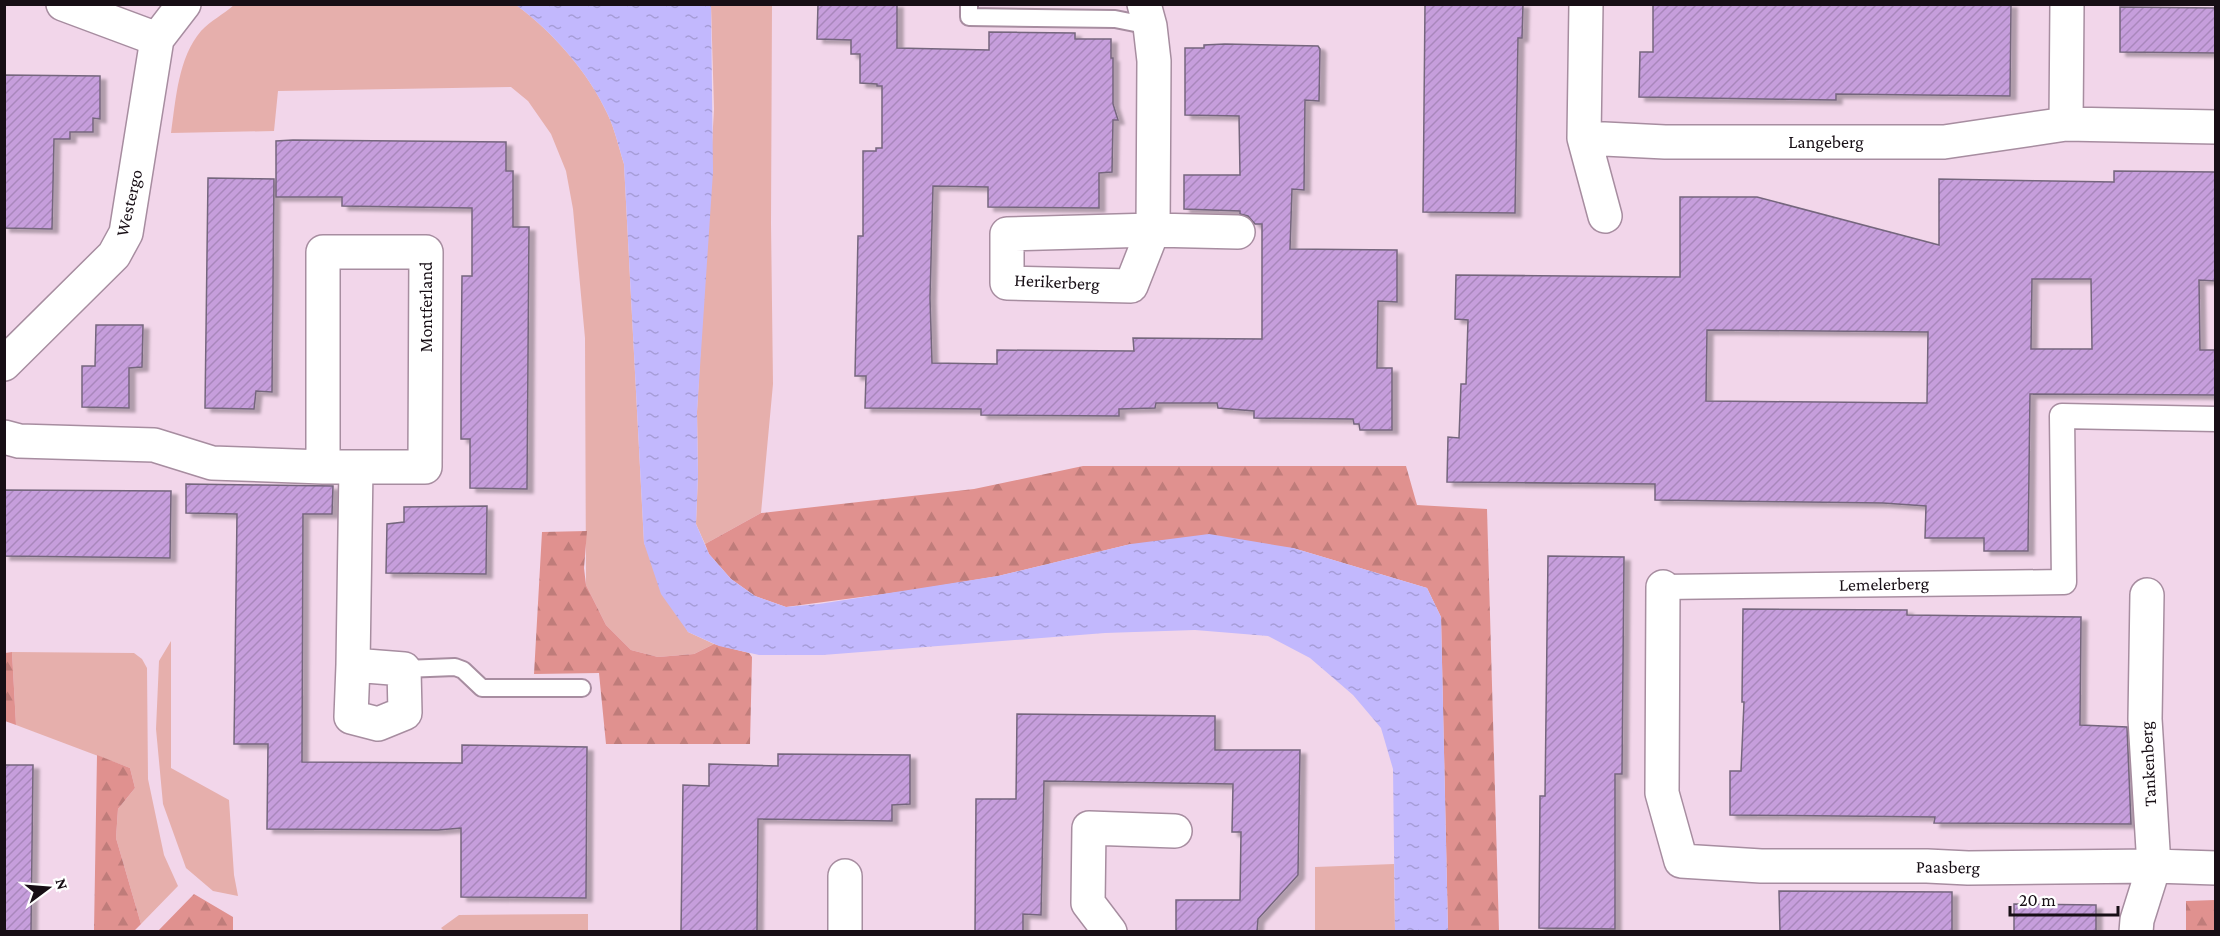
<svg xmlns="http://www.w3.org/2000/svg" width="2220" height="936" font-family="'Crimson Pro',serif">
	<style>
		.green { fill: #e6afac }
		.forest { fill: url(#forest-firs) }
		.water { fill: url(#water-ripples) }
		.building { fill: url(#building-hatch); stroke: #75667d; stroke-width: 1.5; fill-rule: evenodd; filter: url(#shadow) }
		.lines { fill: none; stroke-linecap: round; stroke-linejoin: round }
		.service-casing { stroke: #a78da0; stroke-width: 20 }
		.pedestrian-casing { stroke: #a78da0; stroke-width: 27 }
		.minor-casing { stroke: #a78da0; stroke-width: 36 }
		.tertiary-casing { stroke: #a78da0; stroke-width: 36 }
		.service { stroke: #fff; stroke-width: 16 }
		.pedestrian { stroke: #fff; stroke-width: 24 }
		.minor { stroke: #fff; stroke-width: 33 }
		.tertiary { stroke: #fff; stroke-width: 33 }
		.labels { text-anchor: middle; stroke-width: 4.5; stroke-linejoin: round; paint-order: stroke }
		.street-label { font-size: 18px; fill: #170e15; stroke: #fff }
	</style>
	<defs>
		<pattern id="forest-firs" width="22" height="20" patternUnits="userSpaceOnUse" patternTransform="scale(1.5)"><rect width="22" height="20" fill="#e0918f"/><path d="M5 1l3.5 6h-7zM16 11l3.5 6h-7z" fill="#bf7c7a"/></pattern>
		<pattern id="water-ripples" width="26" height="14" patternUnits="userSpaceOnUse" patternTransform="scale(1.5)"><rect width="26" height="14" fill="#c2b8fd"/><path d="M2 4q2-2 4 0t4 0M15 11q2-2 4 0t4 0" fill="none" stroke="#a69dd8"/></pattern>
		<pattern id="building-hatch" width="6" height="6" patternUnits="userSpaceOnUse" patternTransform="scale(1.5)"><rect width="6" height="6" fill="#c69edc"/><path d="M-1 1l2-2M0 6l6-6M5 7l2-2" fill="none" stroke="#a987bc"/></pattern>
		<filter id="shadow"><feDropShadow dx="6" dy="4" stdDeviation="1.5" flood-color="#0004"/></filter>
	</defs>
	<rect width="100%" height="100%" fill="#f2d6ea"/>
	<path class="green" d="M234,5H516C552,31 589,73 608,115C615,130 619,148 624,164L644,543L688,632L714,644L694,654L658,657L631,650L606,625L586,585L585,338L573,209L566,171L551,134L528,101L511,87L278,91L274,131L171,133C176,99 178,58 201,31C210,21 224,14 234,5Z
		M711,5H772L771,223L773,384L761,513L705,544L696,524L698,475L697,412L714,109Z
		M171,641V768L229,800L234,875L238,896L213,891L186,868L163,804L156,729L159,661Z
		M12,652L134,653L142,659L147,668L148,779L164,855L178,886L141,924L116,838L118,809L135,788L130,768L16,725Z
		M1394,864L1395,931H1315V867Z
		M588,914V931L445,932L441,928L459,915Z"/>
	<path class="forest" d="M1083,466H1406L1417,505L1487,509L1499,931H1448L1441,617L1427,588L1293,548L1131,544L998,576L914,590L786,607L755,596L731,579L709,554L705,544L761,513L974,489Z
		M587,531L584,568L586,585L606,625L631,650L658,657L694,654L714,644L749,653L752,657L750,744H606L599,673L534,674L542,532Z
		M12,652L16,725L5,721V653Z
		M97,755L130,768L135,788L118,809L116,838L141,924L134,931H94Z
		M194,894L233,917V931H158Z
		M2215,900V931H2186V901Z"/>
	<path class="water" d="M516,5H711L713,172L697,412L698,475L696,524L709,554L731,579L755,596L786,607L819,604L998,576L1131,544L1209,534L1293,548L1427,588L1441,617L1448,931H1395L1393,769L1381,728L1353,695L1310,658L1268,636L1195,630L1105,633L823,655H759L719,646L688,632L661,594L644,543L624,164C619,148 615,130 608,115C589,73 552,31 516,5Z"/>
	<path class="building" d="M818,4H897V48L989,50V32L1075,33V39H1111V58H1113V104L1118,120H1113L1112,172L1099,173V208L988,207V187L933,186L930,298L932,363L997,364V350L1134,351L1133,338L1262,339V224H1255L1248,216L1240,214V211L1184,209V175H1240L1239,116L1185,115V48H1204V45L1225,44L1318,46L1320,49L1319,101L1305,100L1304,190L1292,189L1290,249L1397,250V302L1378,301L1377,368H1392V430H1360L1359,424H1354L1353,419L1254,418V411L1218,408L1217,403H1156L1155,408L1119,409V416L981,415V409L865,408L866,376H855L858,236H863V151H876V148H882V86H877V84L860,83V54H851V40L817,39Z
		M1425,4H1523L1522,38H1518L1515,213L1423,212Z
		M1653,4H2011L2010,96L1836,94V100L1639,97L1640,52H1653Z
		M2120,7L2216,8V53L2120,52Z
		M4,75L100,76V119L93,118V132H70V139H54L52,229L4,228Z
		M293,140L506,142V171H513V227H529L527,489L470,488V439H461V374L462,276H472V208L342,206V197H276V141Z
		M2114,171L2216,172V281L2199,280L2200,350H2216V395L2030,394L2028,551H1984V538H1925L1926,506L1883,503L1655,500V484L1447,482L1448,437L1459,438L1461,384H1466L1468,320L1455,319L1456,275L1680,277V197H1757L1939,245V179L2114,182ZM2032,279H2091L2092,349H2031ZM1707,330L1928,332L1927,403L1706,401Z
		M208,178L274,179L272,392L256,391L254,409L205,408Z
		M96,325H143L142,367L129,368V408L82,407V366H95Z
		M186,484L333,486L332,514H303L302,762L462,763V745L587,747L586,898L461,897V828L438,830L267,829L268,744H234L237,514L186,513Z
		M4,490L171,491L170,558L4,556Z
		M487,506L486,574L386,573L387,524L404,522V507Z
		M1548,556L1624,557L1622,774H1615V929L1539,928L1540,796H1545Z
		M1743,609L1907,610V615L2081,617L2080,725L2127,727L2131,824L1934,823L1935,817L1730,815V771H1741L1744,702H1742Z
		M1017,714L1215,716V750H1300L1298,875L1258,919L1257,932H1176V900H1240L1241,832H1232L1233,784L1044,781L1041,915L1023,914V932H975L976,799H1016Z
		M778,754L910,755V804L892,805V821L758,819L757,932H681L683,785L709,786V764L778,766Z
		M4,765H33L31,932H4Z
		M1779,891L1952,892V932H1780Z
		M2014,904L2096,905V932H2014Z"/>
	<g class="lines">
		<defs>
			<path id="service" d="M969,4V17L1115,19L1150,26
				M404,669L455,667L463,670L482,688H582"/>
			<path id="pedestrian" d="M1663,587L2064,582L2062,416L2216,419"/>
			<path id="minor" d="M63,4L157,39
				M1144,4L1150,26L1154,61L1153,230L1131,286L1007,283V234L1153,230L1238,232
				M1586,4L1584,138L1605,216
				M2066,124L2067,4
				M1584,138L1665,142H1944L2066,124L2216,127
				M4,437L19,441L154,445L212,463L323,467H425L426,252H323V467
				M1663,587L1662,793L1681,861L1761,866H1927L1968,868L2154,866L2216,868
				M353,665L404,669L405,713L378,724L351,717Z
				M353,665L356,467
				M845,876V932
				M1110,932L1088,903L1089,828L1175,831
				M2136,932L2137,920L2154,866L2145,719L2147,595"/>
			<path id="tertiary" d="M4,364L114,255L126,233L157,39L184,4"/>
		</defs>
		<use href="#service" class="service-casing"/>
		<use href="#pedestrian" class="pedestrian-casing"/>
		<use href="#minor" class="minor-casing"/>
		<use href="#tertiary" class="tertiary-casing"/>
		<use href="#service" class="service"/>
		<use href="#pedestrian" class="pedestrian"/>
		<use href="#minor" class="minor"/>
		<use href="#tertiary" class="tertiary"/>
	</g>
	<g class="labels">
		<g class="street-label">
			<text x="1826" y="148">Langeberg</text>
			<text transform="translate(129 203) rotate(-77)" y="6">Westergo</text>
			<text transform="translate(1057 282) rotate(3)" y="6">Herikerberg</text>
			<text transform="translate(426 307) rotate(-90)" y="6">Montferland</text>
			<text transform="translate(1884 584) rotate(-1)" y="6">Lemelerberg</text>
			<text transform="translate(2148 764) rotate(-93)" y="6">Tankenberg</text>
			<text transform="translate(1948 867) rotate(1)" y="6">Paasberg</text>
		</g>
	</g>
	<rect width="2220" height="936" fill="none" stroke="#170e15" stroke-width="12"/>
	<g transform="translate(48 888) rotate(74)" stroke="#ffffff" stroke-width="4.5" paint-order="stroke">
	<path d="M0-4.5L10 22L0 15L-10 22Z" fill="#170e15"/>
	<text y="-9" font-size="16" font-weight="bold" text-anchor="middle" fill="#170e15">N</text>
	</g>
	<path d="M2010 906v9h108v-9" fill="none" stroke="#170e15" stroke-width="3"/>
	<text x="2019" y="906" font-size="18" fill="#170e15" stroke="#ffffff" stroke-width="4.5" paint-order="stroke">20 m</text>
</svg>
